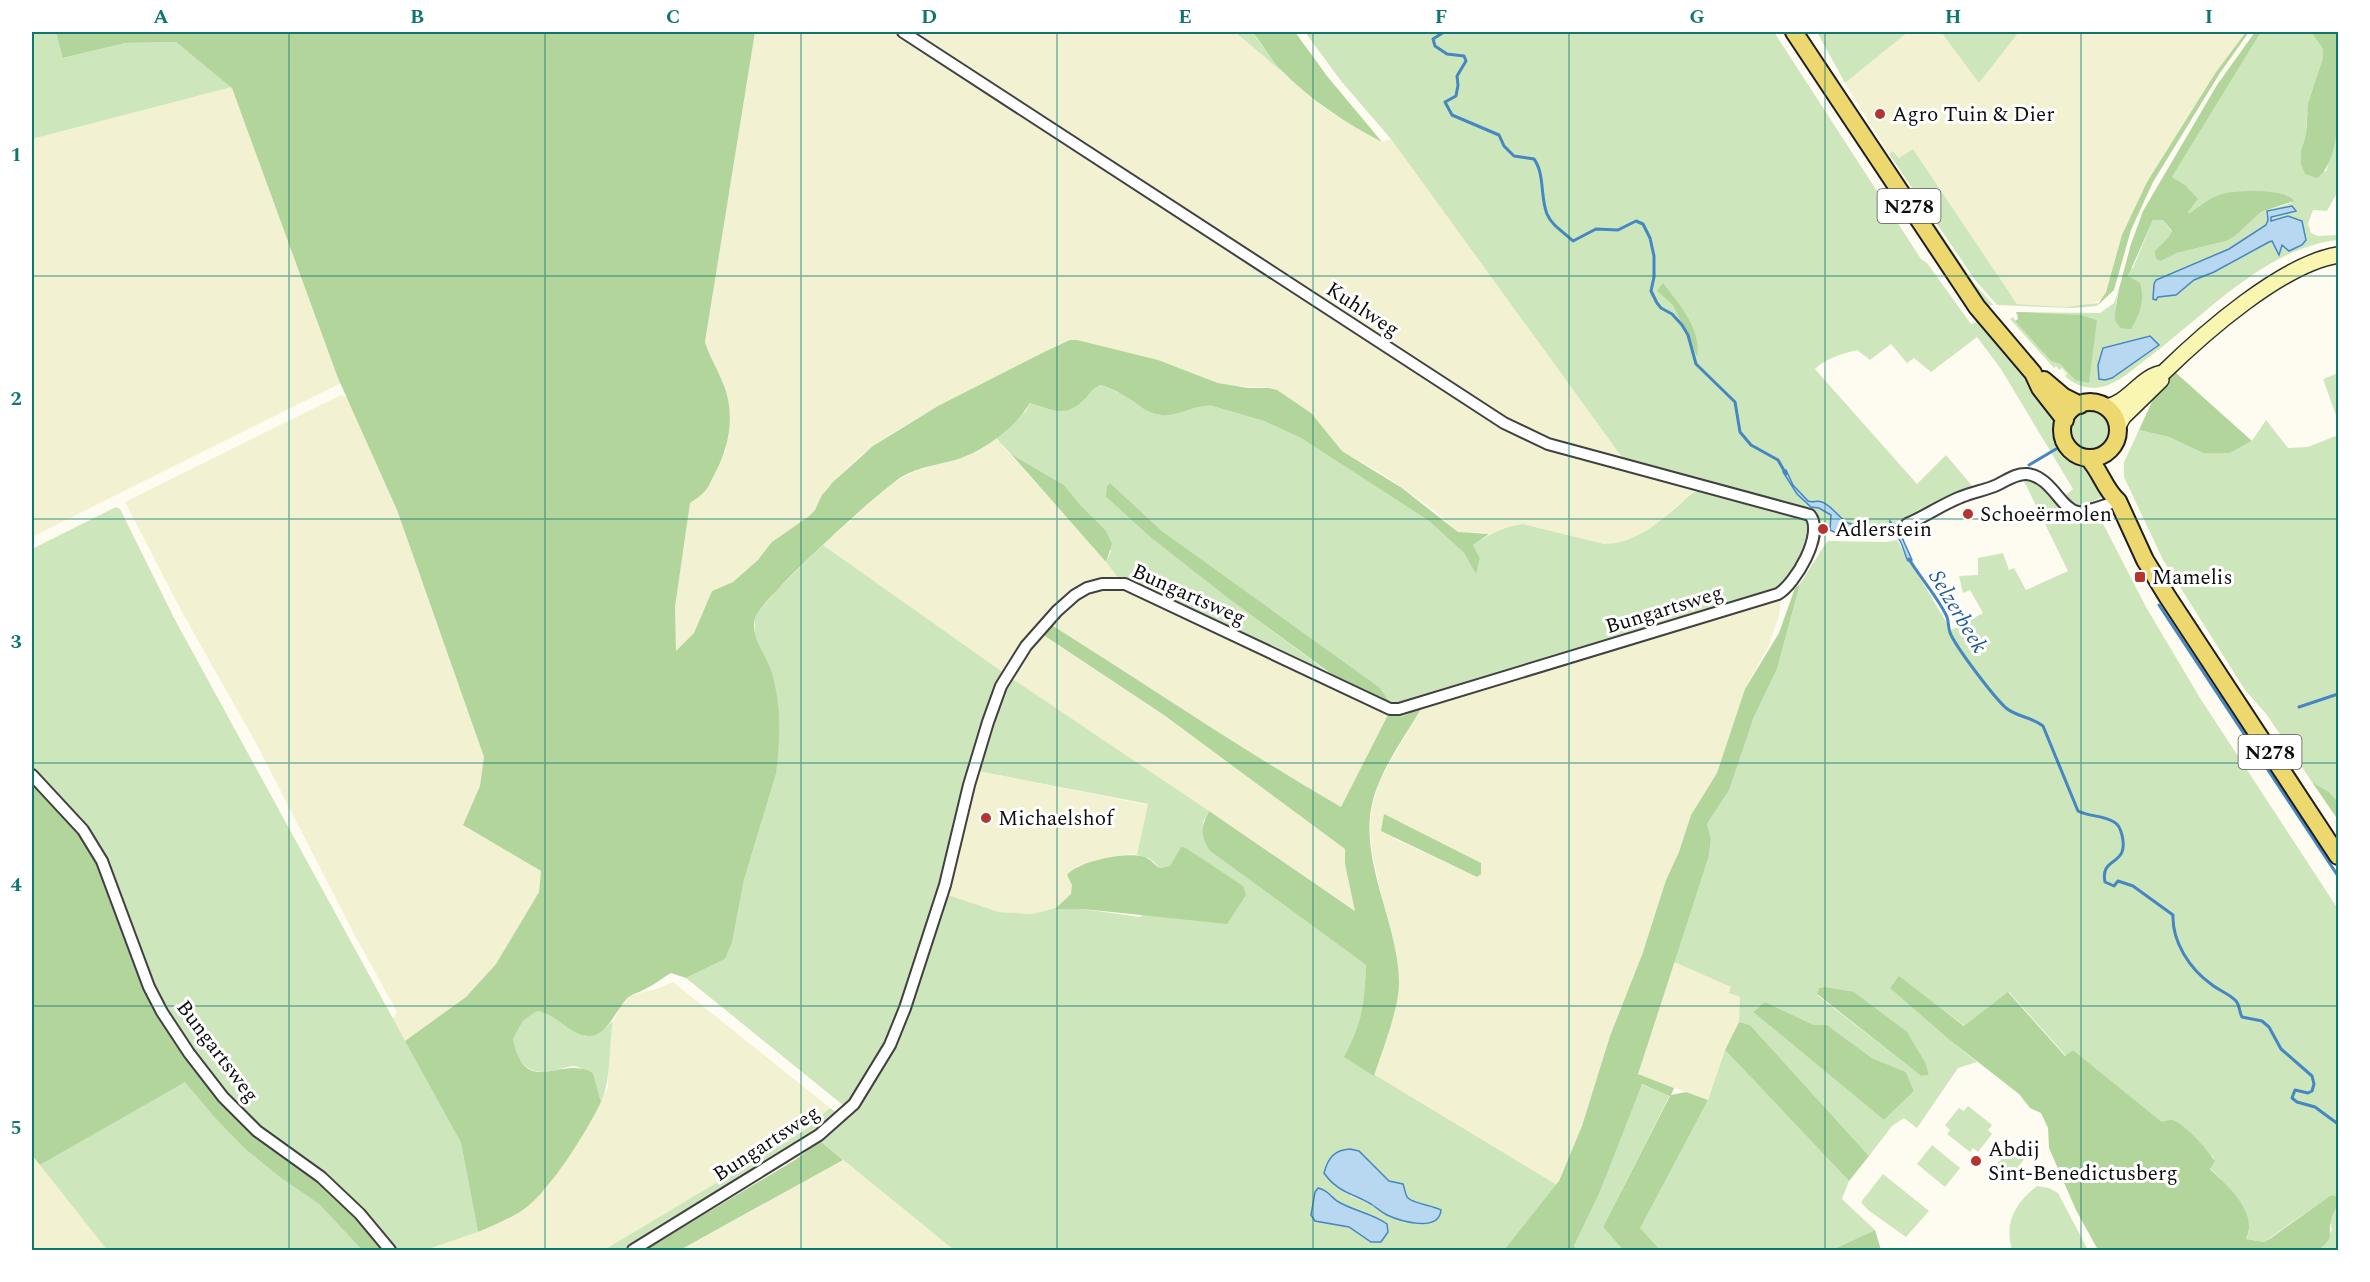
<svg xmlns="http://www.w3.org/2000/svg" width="2370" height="1282" font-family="Spectral,serif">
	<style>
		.farmland { fill: #f2f1d1; fill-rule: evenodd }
		.green { fill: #cee6bc; fill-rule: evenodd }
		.forest { fill: #b2d59c }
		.water { fill: #b8d8f1; stroke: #4587c2; stroke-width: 1.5 }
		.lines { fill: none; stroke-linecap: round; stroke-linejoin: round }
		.stream { stroke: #4587c2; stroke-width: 3 }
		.street-casing { stroke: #414141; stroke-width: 14 }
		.secondary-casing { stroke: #303030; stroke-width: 18 }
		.primary-casing { stroke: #1f1f1f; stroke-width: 20 }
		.street { stroke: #fff; stroke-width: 10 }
		.secondary { stroke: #f8f6b0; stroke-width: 15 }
		.primary { stroke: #edd870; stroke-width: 16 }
		.grid { fill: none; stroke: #0f766e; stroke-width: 1.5; stroke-opacity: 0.55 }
		.poi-dot { fill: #b33431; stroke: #fff; stroke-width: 2 }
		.labels { text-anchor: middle; stroke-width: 6; stroke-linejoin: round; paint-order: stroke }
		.shield { fill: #fff; stroke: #565656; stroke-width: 1.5 }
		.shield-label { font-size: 20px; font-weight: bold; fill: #0e0e0e }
		.poi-label { font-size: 21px; fill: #0e0e0e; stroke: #fff; text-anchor: start }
		.street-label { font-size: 21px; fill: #0e0e0e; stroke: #fff }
		.water-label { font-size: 22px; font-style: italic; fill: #215a95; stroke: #fff }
		.neatline { fill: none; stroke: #0f766e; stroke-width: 2 }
		.grid-label { font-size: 20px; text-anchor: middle; font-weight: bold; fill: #0f766e }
	</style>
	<rect width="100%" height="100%" fill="#fefcf0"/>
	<path class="farmland" d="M755,32H1235L1328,111L1382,142L1391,139L1633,473L1695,490L1660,521L1638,536L1615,544H1604L1523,524L1489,534L1479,532L1466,534L1458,532L1435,511L1384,475L1342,451L1311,413L1269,388L1235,386L1218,383L1180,368L1044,352L938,406L891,434L859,457L825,490L818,506L808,517L733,582L712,591L694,633L676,651L675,607L690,502L705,491L726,450L723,382L711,361L705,343Z
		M1908,32H1941L1979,83L2019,32H2246L2216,72L2147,182L2102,300L2087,305L2065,307L2017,304L1913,149L1899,158L1894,151L1889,154L1845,83Z
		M232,87L341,383L32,537V139Z
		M341,395L348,398L397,510L484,757L480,786L463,825L541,871L539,892L496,964L466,997L405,1041L392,1019L397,1012L353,932L256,743L183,614L125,502Z
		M995,437L1106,562L1119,579L1223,626L1299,673L1389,715L1341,807L1042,634L1164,715L1345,849V864L1356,911L1011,678L823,545L892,483L918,470L967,456Z
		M1778,597L1781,599L1779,616L1768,647L1745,689L1717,773L1691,815L1679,852L1666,880L1642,955L1610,1036L1582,1126L1557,1185L1374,1076L1395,1007L1396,960L1372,853L1370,826L1372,805L1379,782L1422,706ZM1384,815L1422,834L1477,877L1395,839Z
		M978,771L1148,805L1137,855L1131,854L1077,866L1071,894L1055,909L1032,914L999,912L948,895L942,888Z
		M1674,962L1731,987L1740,997L1739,1022L1725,1050L1708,1100L1637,1074Z
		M673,982L830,1108L803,1131L604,1250H426L478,1232L508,1219L546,1189L580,1139L608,1087L609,1043L613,1022L621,1006L631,995L657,989Z
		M32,1155L46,1172L107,1250H32Z
		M843,1160L954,1250H680L744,1215Z"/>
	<path class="green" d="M32,32H56L64,58L126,43L176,42L232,87L32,139Z
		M1235,32H1252L1281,71Z
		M1305,32H1774L1921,259L1927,263L1971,324L1979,321L2054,411L2061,443L2067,453L2092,469L2106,495L2080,508L2072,505L2065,496L2073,489L2001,369L1977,337L1931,372L1914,358L1907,363L1891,344L1870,360L1857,350C1842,354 1826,358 1815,369L1917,484L1946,455L1973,487L1893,526L1895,534L1870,537L1835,533L1805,507L1626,463L1391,139L1341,81Z
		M1817,32H1908L1845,83Z
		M1941,32H2019L1979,83Z
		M2261,32H2311L2323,49V58L2307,115L2306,134L2301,151L2326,172L2338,129V191L2327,211L2313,210L2308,224L2311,233L2318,236L2338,235V240C2268,247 2208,312 2153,354C2139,364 2124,379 2108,385C2093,391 2076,387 2065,376L2067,374L2062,368L2059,370L2056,366L2054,368L2010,319L2013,317L2015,320L2051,361L2060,364L2075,380L2097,320L2081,315L2016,314V312L2100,313L2114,303L2119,289C2116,303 2112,316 2120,328L2130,269L2133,268L2153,220H2163L2172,232L2161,261L2177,253L2226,241L2234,237L2261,212L2292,203L2288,196L2267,192L2223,194L2190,213L2188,212L2185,185L2172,177ZM2292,206L2295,211L2271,217V221L2278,218L2302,245L2298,247L2282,245L2281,249L2272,241L2269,242L2214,272L2194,280L2176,295L2157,297L2154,296L2156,280L2222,253L2266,225L2268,220L2266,213L2273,209ZM2150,336L2159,345L2112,378L2103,380L2098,374L2103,348Z
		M1913,149L2017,304L2065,307L2098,303L2097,306L2073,308L1997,305L1976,281L1889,154L1893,151L1899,158Z
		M1894,168L1918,199L1974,283L1993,305L1986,306Z
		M2338,373V421L2323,379Z
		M1101,385L1124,395L1139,406L1160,415L1205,405L1212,406L1264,421L1301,438L1429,521L1464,553L1476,573L1480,558L1473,545C1489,534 1504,527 1523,524L1604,544C1634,544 1657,524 1679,505C1687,498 1692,491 1703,490L1807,520C1807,525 1809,530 1809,535C1808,550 1789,581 1777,590L1422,706L1401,717L1379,687L1162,531L1112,485L1107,498L1150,537L1229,599L1337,679L1334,690L1299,673L1223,626L1119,579L1106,562L1111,551L1064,485L1011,454L995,437L1026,411L1030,403C1052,411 1070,417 1087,397C1091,391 1095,387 1101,385Z
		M2071 430a19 19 0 1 1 38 0a19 19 0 1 1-38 0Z
		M2266,420L2288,448L2308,447L2338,435V802L2329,792L2312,782L2267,715L2245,690L2163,560L2124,477V462L2139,430L2169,437L2203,453H2230L2252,441Z
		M2023,479L2034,481L2070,516L2089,518L2097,512L2146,607L2200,698L2338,909V1196L2331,1195L2264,1242L2246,1239C2259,1217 2225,1183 2210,1168L2214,1158L2181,1125L2162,1122L2073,1050L2066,1056L2009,992L1965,1026L1899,977L1951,1041L1977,1062L1958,1068L1917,1128L1904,1118L1892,1126L1869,1156L1750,1025L1739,1022L1740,997L1729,993L1731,987L1674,962L1709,856L1711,838L1707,824L1723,799L1753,719L1777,669L1800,584L1824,546L1828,541L1886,542L1897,540L1951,630L1983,613L1970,590L1963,593L1959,576L1978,575V558L2003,553L2009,570L2014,568L2026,590L2068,571ZM1824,987L1831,989L1926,1064L1929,1075L1921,1076L1817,995L1819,988ZM1765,1002L1814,1025H1827L1872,1058L1906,1072L1914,1091L1884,1120L1753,1012Z
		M116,507L120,509L174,618L461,1143L478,1232L426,1250H395L257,1134L174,1029L32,784V549Z
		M823,545L1011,678L1209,811L1203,822L1210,851L1366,965C1364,1004 1363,1022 1345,1057L1557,1185L1504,1250H954L820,1141C895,1087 918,979 948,895L999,912L1032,914L1056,908L1083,909L1140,917L1211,865L1186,848H1181L1170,866L1160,868L1149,858L1137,855L1148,804L978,771C966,810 955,851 941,889C935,908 926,926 920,945C899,1003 886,1059 844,1106L686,978L725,959L732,943L744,880L776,774L778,705L776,695L755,637V616L777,590ZM1369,1160L1389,1181L1403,1184L1406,1196L1411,1201L1435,1207L1381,1212L1371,1204L1350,1196ZM1331,1194L1364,1238L1349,1227L1315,1220Z
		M537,1011L545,1012L585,1036L600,1032L613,1021C608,1048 612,1078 601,1102L593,1073C587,1071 580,1067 574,1066C569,1066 561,1069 556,1070C528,1077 518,1064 513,1039L523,1021Z
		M1725,1050L1849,1181L1842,1199L1875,1230L1832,1250H1660L1639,1228L1708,1100Z
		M185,1081L216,1119L245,1149L281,1178L319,1204L362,1250H107L40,1165Z
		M1641,1084L1670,1095L1603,1227L1623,1250H1577L1574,1246L1599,1194Z
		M1968,1106L1992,1125L1988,1130L1992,1134L1978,1152L1973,1148L1970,1152L1947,1134L1950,1130L1945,1125L1959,1108L1964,1111Z
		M830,1108L837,1113L823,1128L647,1239L627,1250H604L803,1131Z
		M1932,1145L1960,1168L1945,1187L1917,1164Z
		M2011,1147L2025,1158L2007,1181L1993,1169Z
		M1883,1174L1929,1211L1906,1237L1868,1210L1861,1202Z
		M2037,1186L2049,1188L2058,1193L2088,1250H2012C2004,1222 2015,1203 2037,1186Z
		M2338,1204V1250H2318L2332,1230L2330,1222Z"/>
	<path class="forest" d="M56,32H755L705,342C709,356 717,368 722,381C736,412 730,446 714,475C711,480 709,487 705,491C701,496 695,499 690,503L675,607L676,651L694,633L712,591L733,582L758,560L772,542L808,517L815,510L822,495L833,482L873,446L938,406L1044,352L1070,340H1077L1158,360L1218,383L1248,388H1269L1277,390L1311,413L1342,451L1402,488L1458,532L1489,534L1473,545L1480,558L1476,574L1464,553L1429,521L1301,438L1264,421L1212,406C1194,404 1178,417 1161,415C1145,413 1136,402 1123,395C1117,391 1109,388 1101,385C1095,387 1091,391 1087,397C1068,418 1054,411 1030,403C1015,428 982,452 955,460C937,465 919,467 903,476C882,488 760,600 755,618C751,637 762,649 769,665C773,674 775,686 777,696C781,721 779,749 776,774L744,880L732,943L725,959L686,978L671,973C662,978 653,986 643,990C639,993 634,993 630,996C616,1006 607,1043 582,1035C566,1030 554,1013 537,1011L523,1021L513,1039C526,1100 560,1054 593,1073L601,1102C587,1131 550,1191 524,1209C510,1219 494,1225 478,1232L461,1143L405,1041L466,997L496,964L539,892L541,871L463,825L480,786L484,757L397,510L338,378L232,88L176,42L126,43L63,58Z
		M1252,32H1295L1327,76L1382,142C1346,123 1312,101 1283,72C1271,61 1263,44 1252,32Z
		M2246,32H2249L2220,73L2153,182L2131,230L2114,290L2097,306L2106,292L2122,235L2147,182L2216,72Z
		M2255,32H2261L2172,177L2185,185L2198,199L2188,212L2190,213C2200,206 2211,197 2222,194C2237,190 2286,188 2294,201L2261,212L2234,237L2226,241L2177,253L2161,261L2156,259L2155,251L2169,237L2172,231L2163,220H2153L2128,276L2140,283C2145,301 2140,314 2131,329L2120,328L2115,320V312L2119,289L2131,244L2143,211L2217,85Z
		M2311,32H2338C2338,67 2347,157 2317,178L2305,174L2301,164V151L2306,134L2308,104L2323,58V49Z
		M1663,283C1678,303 1702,329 1697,356L1673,305L1657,291Z
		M2017,312L2081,315L2097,320L2089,383L2075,380L2060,364L2051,361L2015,321L2018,319Z
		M2175,372L2252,441L2230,453H2203L2169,437L2139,430L2155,395Z
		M1011,454L1064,485L1079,504L1106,531L1112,544L1106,562Z
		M1110,483L1162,531L1379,687L1401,717L1422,707C1405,737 1380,769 1372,804C1359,862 1399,925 1399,983C1399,1009 1382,1051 1374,1076L1344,1057C1363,1021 1364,1005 1366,965L1210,851C1200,836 1201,826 1209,811L1355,911L1345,864V849L1164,715L1042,634L1050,624C1147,685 1242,750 1341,807L1388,715L1334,690L1337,678L1229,599L1150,537L1106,497L1107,486Z
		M1800,584L1777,669L1753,719L1729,790L1707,824L1711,838L1709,856L1638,1074L1674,1088L1671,1095L1686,1092L1708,1100L1640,1228L1660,1250H1623L1603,1227L1670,1096L1642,1084L1599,1194L1574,1246L1577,1250H1504L1559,1181L1582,1126L1610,1036L1642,955L1666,880L1679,852L1691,815L1717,773L1745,689L1779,633L1795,588Z
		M2312,782L2329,792L2338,802V820Z
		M32,784L97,855L160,1001L207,1073L297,1166L334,1194L384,1245L383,1250H362L319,1204L281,1178L245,1149L216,1119L185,1082L40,1165L32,1155Z
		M1384,814L1481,863V874L1477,877L1381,831Z
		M1181,847L1186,848L1243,886L1246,895L1227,924L1083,909H1055L1071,894L1072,885L1067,875C1078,861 1128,851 1145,857C1151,859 1154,865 1160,868L1170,866Z
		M1899,976L1964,1026L2008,992L2065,1056L2073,1050L2162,1122C2165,1121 2168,1120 2172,1120C2183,1122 2209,1151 2215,1161L2210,1169C2227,1185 2259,1213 2246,1239L2264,1242L2271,1238L2331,1195L2338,1196C2339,1206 2334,1211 2331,1220C2327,1235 2336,1237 2318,1250H2098L2076,1210L2049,1148L2048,1128L2041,1113L2030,1108L2019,1094L1951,1041L1890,988Z
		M1824,987L1854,992L1907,1032L1926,1064L1929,1075L1921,1076L1817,994L1819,988Z
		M1765,1002L1814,1025H1827L1872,1058L1906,1072L1914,1091L1884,1120L1753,1012Z
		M1739,1022L1750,1025L1869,1156L1849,1181L1725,1050Z
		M820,1141L843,1160L680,1250H645L795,1160Z
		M1875,1230L1881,1250H1832Z"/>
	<path class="water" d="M2292,206L2296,211L2271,217V221L2288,216L2302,221L2306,240L2302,245L2289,251L2282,245L2279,255L2272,241L2269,242L2214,272L2194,280L2176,295L2158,297L2156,300L2153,299L2154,284L2156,280L2229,249L2266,225L2268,220L2267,211Z
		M2150,336L2159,345L2112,378L2105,380L2099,379L2098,365L2103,348Z
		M1786,470L1793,485L1808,501C1813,503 1817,500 1822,502C1830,504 1841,520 1848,523C1860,528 1875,524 1888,526L1890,525V521L1893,525L1896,524L1912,560L1908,561C1904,554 1903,541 1896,536C1889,530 1845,530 1836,533L1830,530L1831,515L1819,508L1811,507L1797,494L1783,472Z
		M1350,1149L1359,1151L1389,1181L1403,1184C1405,1189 1405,1195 1408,1198C1414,1204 1432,1205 1441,1210C1439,1233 1400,1221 1387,1215C1381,1212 1377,1208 1371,1204C1354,1194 1337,1192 1324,1173C1328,1158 1334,1150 1350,1149Z
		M1318,1188C1328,1190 1330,1196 1337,1201C1353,1211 1372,1213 1387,1224L1388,1232L1381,1242H1371L1349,1227L1315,1221L1311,1215L1315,1192Z"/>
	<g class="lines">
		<path class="stream" d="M1444,32L1433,39L1435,46L1447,54L1464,56L1466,61L1457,76L1458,85L1456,96L1445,102L1452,115L1499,135L1504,146L1514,156L1534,159C1545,174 1540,197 1547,214C1552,226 1564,232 1573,241L1596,229L1618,230L1636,221L1643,224L1650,238L1654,256V277L1651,291L1657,303L1661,308L1672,314L1682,325L1688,335L1696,364L1735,402L1740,432L1751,445L1778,460L1786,474
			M2029,465L2056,449
			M1909,559C1919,576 1940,600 1947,617C1949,623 1948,629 1951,635C1959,651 1993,696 2006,708C2017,717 2032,717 2043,726L2078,811C2090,817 2103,815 2114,822C2122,826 2125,844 2122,852C2117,864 2101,862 2105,882L2114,886L2118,881L2133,886L2173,915C2172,942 2190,969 2211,984C2218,990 2228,993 2235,1000C2240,1004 2239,1012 2242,1017L2262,1021L2269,1027L2281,1049L2312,1076L2314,1084L2312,1091L2308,1093L2295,1090L2292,1098L2297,1102L2315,1107L2338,1124
			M2159,605L2338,876
			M2299,707L2338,694"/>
		<defs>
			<path id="street" d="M1907,524C1926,516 1943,504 1961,497C1973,492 1986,490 1997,485C2006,481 2016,473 2027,474C2052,477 2061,510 2078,512C2082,513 2112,503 2118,501
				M32,775L83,830L102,861L149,987L162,1012L189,1053L223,1097L257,1131L321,1177L360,1214L390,1250
				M633,1250L819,1135L854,1104L890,1045L905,1008L945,885L969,785L988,722L1001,686L1026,646L1057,611L1075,595L1087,588L1102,584H1125L1390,709H1399L1778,594C1795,584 1825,534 1810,515L1548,444L1504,423L903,32"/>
			<path id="secondary" d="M2106,407C2129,403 2141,376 2163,373C2204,333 2282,264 2338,255
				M2118,426L2123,417L2161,380"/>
			<path id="primary" d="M1794,32L1977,307L2033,373L2040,388L2065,420
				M2044,380L2064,397L2080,405
				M2062 430a28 28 0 1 1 56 0a28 28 0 1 1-56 0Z
				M2088,458C2101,471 2104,489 2118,501L2145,560L2167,596L2338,856"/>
		</defs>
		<use href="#street" class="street-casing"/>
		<use href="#secondary" class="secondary-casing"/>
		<use href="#primary" class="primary-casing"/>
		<use href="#street" class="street"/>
		<use href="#secondary" class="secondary"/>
		<use href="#primary" class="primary"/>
	</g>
	<path class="grid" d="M289,32V1250M545,32V1250M801,32V1250M1057,32V1250M1313,32V1250M1569,32V1250M1825,32V1250M2081,32V1250M32,276H2338M32,519H2338M32,763H2338M32,1006H2338"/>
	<g class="poi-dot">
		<circle cx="1880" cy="114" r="6"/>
		<circle cx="1968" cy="514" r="6"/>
		<circle cx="1823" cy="529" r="6"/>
		<rect x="2134" y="571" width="12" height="12" rx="3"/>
		<circle cx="986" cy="818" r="6"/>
		<circle cx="1976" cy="1161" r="6"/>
	</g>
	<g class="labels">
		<g class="shield">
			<rect x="1877.5" y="189" width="63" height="34" rx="4.5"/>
			<rect x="2238.5" y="735" width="63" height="34" rx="4.5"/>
		</g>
		<g class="shield-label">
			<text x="1909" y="213">N278</text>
			<text x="2270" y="759">N278</text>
		</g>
		<g class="poi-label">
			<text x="1892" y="121">Agro Tuin &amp; Dier</text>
			<text x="1980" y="521">Schoeërmolen</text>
			<text x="1835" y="536">Adlerstein</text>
			<text x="2152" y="584">Mamelis</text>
			<text x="998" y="825">Michaelshof</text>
			<text x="1988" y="1156">Abdij<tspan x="1988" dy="24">Sint-Benedictusberg</tspan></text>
		</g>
		<g class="street-label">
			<text transform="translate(1363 309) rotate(33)" y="7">Kuhlweg</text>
			<text transform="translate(1189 594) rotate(24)" y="7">Bungartsweg</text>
			<text transform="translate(1664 609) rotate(-17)" y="7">Bungartsweg</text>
			<text transform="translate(218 1051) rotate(53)" y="7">Bungartsweg</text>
			<text transform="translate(766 1143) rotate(-33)" y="7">Bungartsweg</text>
		</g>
		<g class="water-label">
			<text transform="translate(1959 611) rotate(59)" y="8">Selzerbeek</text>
		</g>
	</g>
	<rect width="2370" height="1282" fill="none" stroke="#ffffff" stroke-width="66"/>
	<rect x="33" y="33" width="2304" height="1216" class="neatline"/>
	<g class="grid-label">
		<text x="161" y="23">A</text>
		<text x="417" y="23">B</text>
		<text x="673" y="23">C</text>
		<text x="929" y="23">D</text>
		<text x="1185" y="23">E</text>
		<text x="1441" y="23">F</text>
		<text x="1697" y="23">G</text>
		<text x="1953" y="23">H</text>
		<text x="2209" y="23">I</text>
		<text x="16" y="161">1</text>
		<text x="16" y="405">2</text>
		<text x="16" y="648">3</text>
		<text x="16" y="891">4</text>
		<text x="16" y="1134">5</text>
	</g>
</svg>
